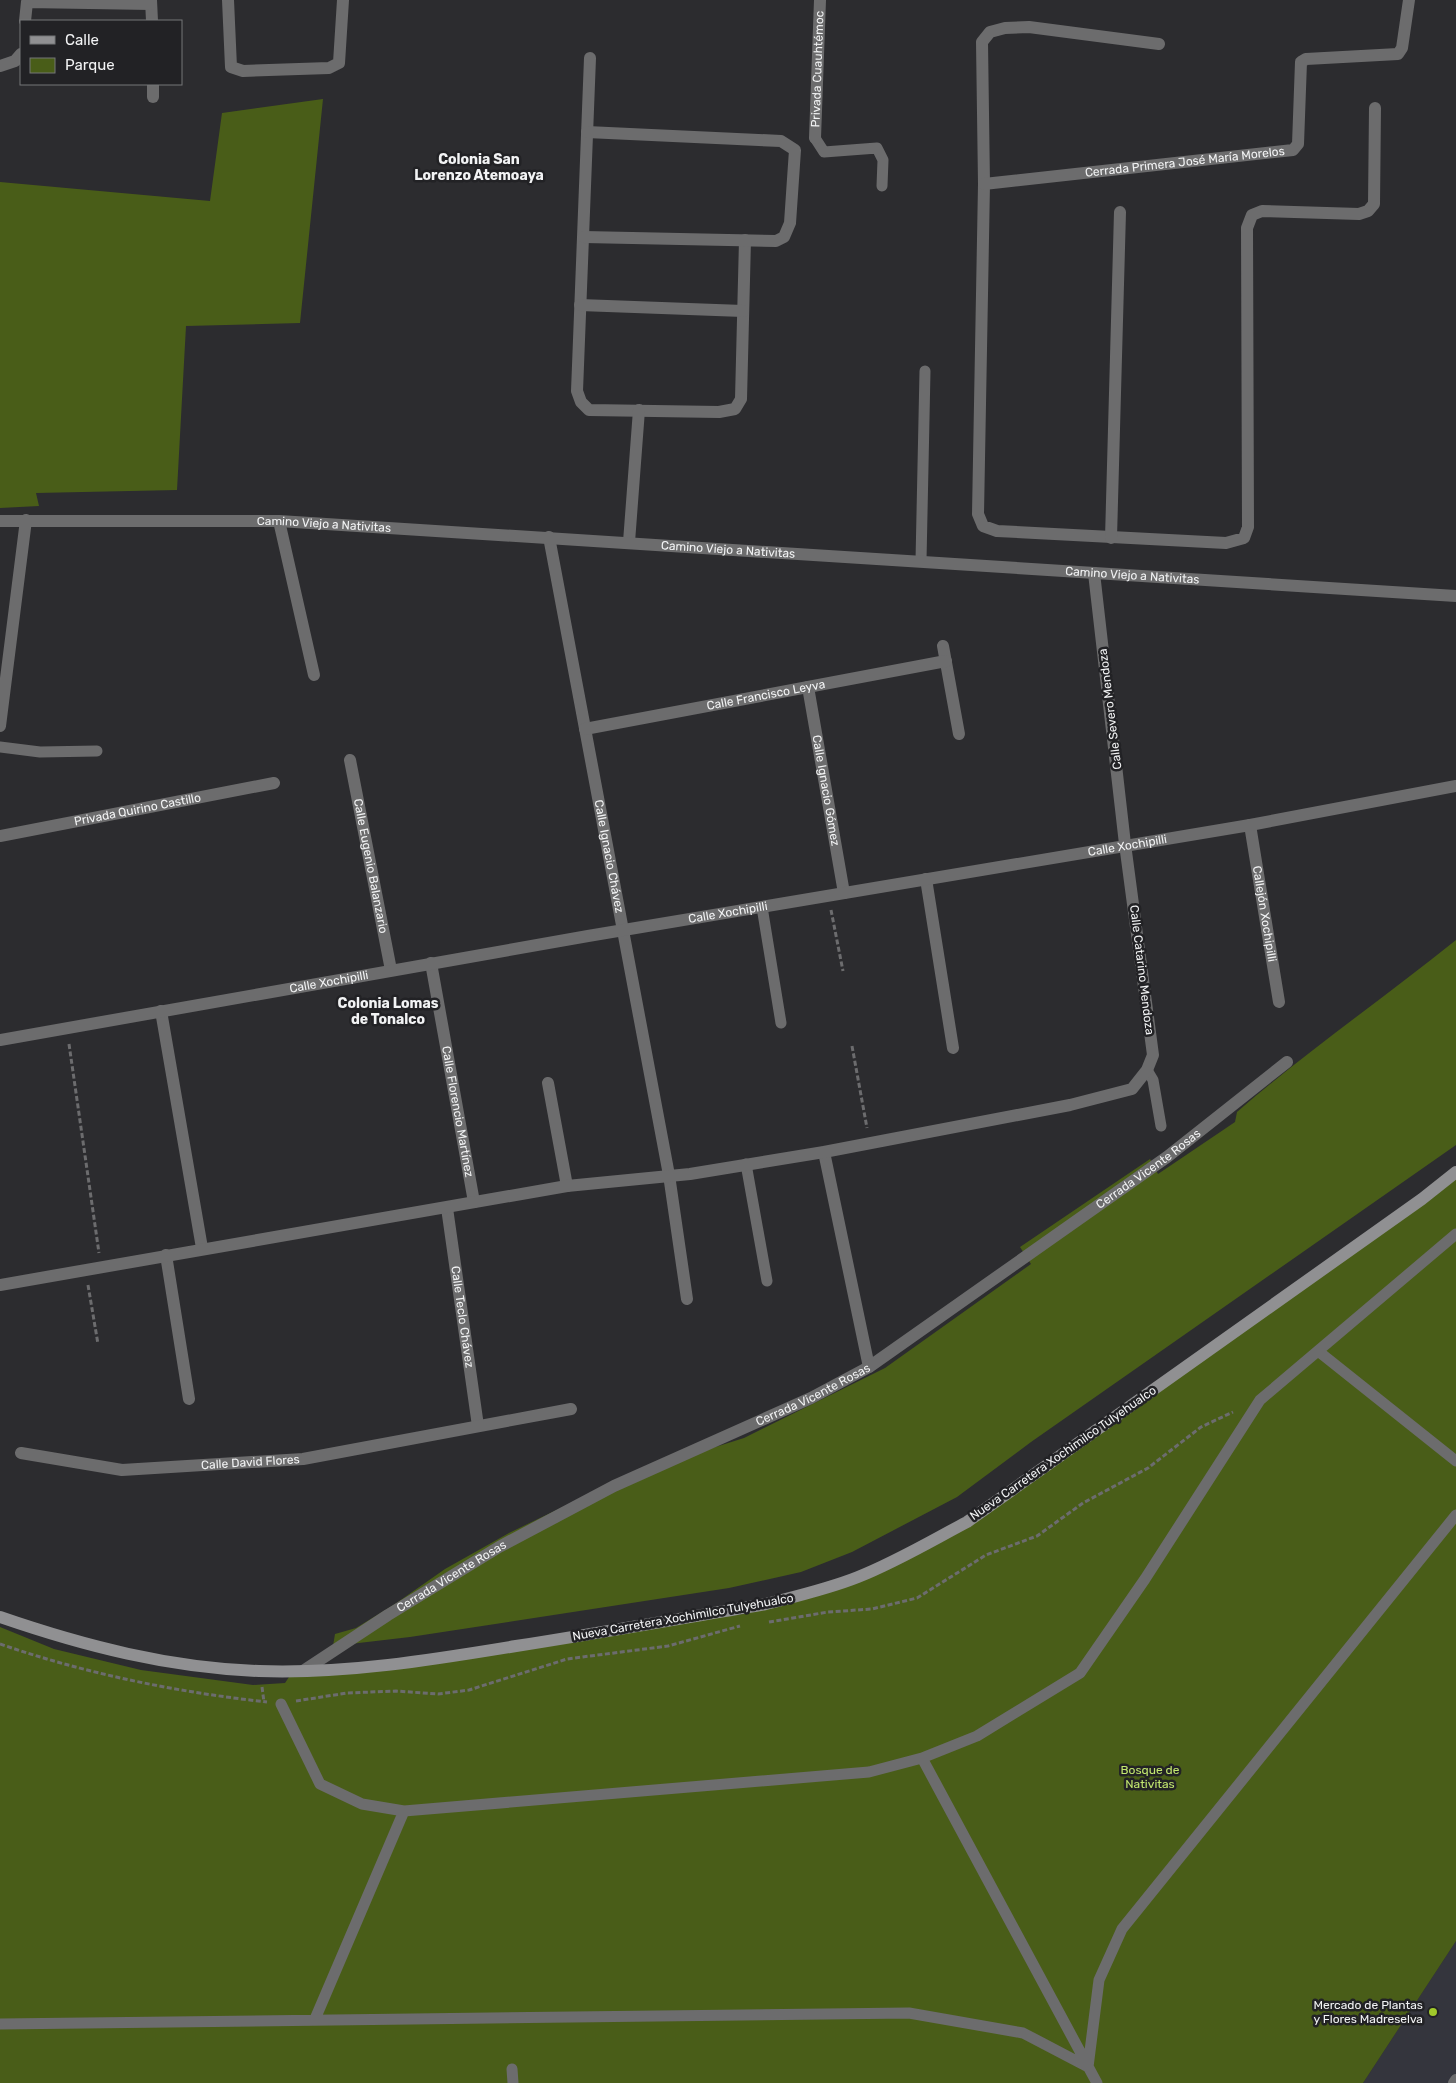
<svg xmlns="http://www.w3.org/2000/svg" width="1456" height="2083" font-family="Rubik,sans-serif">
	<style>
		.built { fill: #34353d }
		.green { fill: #495d18 }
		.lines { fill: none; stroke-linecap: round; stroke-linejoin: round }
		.path { stroke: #6c6c6e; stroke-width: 3; stroke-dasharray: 5 2.5; stroke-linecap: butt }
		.service { stroke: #6c6c6d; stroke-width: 11 }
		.minor { stroke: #6c6c6d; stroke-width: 12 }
		.tertiary { stroke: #6c6c6d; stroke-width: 12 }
		.secondary { stroke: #909092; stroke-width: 12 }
		.poi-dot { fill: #a0c92b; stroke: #222225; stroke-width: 2 }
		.labels { text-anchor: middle; stroke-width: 5; stroke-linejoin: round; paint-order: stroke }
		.street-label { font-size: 12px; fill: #f2f3f4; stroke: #222225 }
		.park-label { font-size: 12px; fill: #c2e76f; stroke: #222225 }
		.poi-label { font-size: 12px; fill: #f2f3f4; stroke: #222225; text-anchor: end }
		.neighbourhood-label { font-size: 14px; font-weight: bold; fill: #f2f3f4; stroke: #222225 }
	</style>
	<rect width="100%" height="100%" fill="#2c2c2f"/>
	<path class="built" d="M1456,1941V2083H1363Z"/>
	<path class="green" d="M323,99L300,323L186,326L177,490L36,493L39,506L0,508V182L210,201L222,113Z
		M1456,940V1145L1031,1442L957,1497L852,1552L801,1572L729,1588L410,1637L333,1646L335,1634L356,1628L395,1604L445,1569L509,1533L633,1473L744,1438L885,1368L1031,1264L1020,1247L1150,1159L1158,1174L1235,1122L1237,1112C1307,1051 1384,998 1456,940Z
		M1456,1177V1941L1363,2083H0V1627L54,1649L141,1670L253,1685L285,1683L289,1677L743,1614L919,1553Z"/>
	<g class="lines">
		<path class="path" d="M831,910L843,971
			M69,1044L99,1253
			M852,1046L867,1128
			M88,1285L98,1344
			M769,1622L828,1612L872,1609L917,1598L986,1555L1037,1536L1083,1503L1148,1468L1201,1427L1233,1412
			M0,1644C87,1674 176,1692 267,1702
			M262,1687L264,1702
			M296,1701L347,1693L396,1691L438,1694L469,1690L567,1659L668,1646L740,1626"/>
		<path class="service" d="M815,138L824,152L877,148L883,160L882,186
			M921,561L925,371
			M0,747L40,752L97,751
			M762,907L781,1023
			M1147,1070L1153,1080L1161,1126
			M746,1164L767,1281
			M1318,1351L1456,1461
			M281,1704L320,1784L362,1804L404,1811L869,1772L922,1758L977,1736L1080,1673L1145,1579L1260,1400L1456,1234
			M922,1758L1097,2083
			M315,2019L404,1811
			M0,2024L909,2013L1023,2033L1088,2067
			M1088,2067L1099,1980L1122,1929L1456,1515
			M512,2069L513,2083"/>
		<g class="minor">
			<path d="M151,0L152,21"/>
			<path d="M228,0L231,67L243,71L329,68L339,63L343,0"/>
			<path d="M25,21L27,2L151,4"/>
			<path d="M1159,44L1029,27L1005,28L990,32L982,42L984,184L978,514L983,526L997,531L1226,543L1244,538L1248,527L1247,228L1252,215L1262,211L1359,214L1368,211L1374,204L1375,108"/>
			<path d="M590,58L577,391L581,402L589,410L719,412L735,409L741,399L745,240"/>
			<path d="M0,66L15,61L21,54"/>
			<path d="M153,84V97"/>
			<path id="s1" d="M815,138L820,0"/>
			<path id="s2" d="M984,184L1293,150L1298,144L1301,62L1306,59L1398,54L1402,48L1409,0"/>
			<path d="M584,237L776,241L784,237L790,223L795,150L781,141L587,132"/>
			<path d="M580,305L743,311"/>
			<path d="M279,521L314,675"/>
			<path id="s3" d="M549,537L669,1175L687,1299"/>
			<path d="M1111,538L1120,212"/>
			<path d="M629,542L639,410"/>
			<path d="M943,646L959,734"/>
			<path id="s4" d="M808,687L844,893"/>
			<path d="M0,726L26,520"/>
			<path id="s5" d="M585,729L946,661"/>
			<path id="s6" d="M350,760L391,970"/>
			<path id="s7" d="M1250,825L1279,1002"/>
			<path id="s8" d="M0,836L274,783"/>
			<path d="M926,879L953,1048"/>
			<path id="s9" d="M431,963L474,1202"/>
			<path d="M161,1011L202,1248"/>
			<path id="s10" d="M0,1040L588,936L1250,825L1456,786"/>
			<path d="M548,1083L567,1186"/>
			<path d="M824,1152L869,1367"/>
			<path id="s11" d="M447,1208L478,1426"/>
			<path d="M166,1255L189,1399"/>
			<path d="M0,1285L567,1186L690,1174L824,1152L1070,1105L1132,1089L1147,1070L1153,1055L1125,844L1094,573"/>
			<path id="s12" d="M21,1453L122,1470L303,1459L571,1409"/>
			<path id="s13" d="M303,1671L388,1615L499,1547L614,1486L811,1398L869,1367L1167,1157L1287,1062"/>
			<path d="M1454,2083L1456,2080"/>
		</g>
		<path class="tertiary" id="s14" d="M0,521H279L1456,596"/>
		<path class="secondary" d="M0,1617C84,1646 170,1668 259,1671C346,1674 431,1660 516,1646C599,1633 683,1618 766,1604C797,1596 828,1589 858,1577C896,1562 931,1541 967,1522L1422,1199L1456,1172"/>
	</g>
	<circle class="poi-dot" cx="1433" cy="2012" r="5"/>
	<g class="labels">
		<g class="street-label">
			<text dy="4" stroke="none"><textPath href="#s1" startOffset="69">Privada Cuauhtémoc</textPath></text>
			<text dy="4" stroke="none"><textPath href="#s2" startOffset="202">Cerrada Primera José María Morelos</textPath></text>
			<text dy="4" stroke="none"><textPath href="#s14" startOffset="324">Camino Viejo a Nativitas</textPath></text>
			<text dy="4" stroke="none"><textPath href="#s14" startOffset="729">Camino Viejo a Nativitas</textPath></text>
			<text dy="4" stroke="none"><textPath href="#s14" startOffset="1134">Camino Viejo a Nativitas</textPath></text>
			<text dy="4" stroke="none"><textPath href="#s5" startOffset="184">Calle Francisco Leyva</textPath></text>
			<text transform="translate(1110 709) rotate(-97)" y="4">Calle Severo Mendoza</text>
			<text dy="4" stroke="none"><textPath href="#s4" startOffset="105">Calle Ignacio Gómez</textPath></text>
			<text dy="4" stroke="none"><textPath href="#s8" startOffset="140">Privada Quirino Castillo</textPath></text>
			<text dy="4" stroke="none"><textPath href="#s10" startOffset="1144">Calle Xochipilli</textPath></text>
			<text dy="4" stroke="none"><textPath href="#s3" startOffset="325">Calle Ignacio Chávez</textPath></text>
			<text dy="4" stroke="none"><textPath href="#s6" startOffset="108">Calle Eugenio Balanzario</textPath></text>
			<text dy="4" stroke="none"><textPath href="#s10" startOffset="739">Calle Xochipilli</textPath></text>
			<text dy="4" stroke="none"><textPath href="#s7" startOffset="90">Callejón Xochipilli</textPath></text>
			<text transform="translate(1142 970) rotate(83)" y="4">Calle Catarino Mendoza</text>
			<text dy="4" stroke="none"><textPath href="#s10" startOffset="334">Calle Xochipilli</textPath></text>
			<text dy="4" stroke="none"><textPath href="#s9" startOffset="151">Calle Florencio Martínez</textPath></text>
			<text dy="4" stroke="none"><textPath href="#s13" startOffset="986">Cerrada Vicente Rosas</textPath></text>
			<text dy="4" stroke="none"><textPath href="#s11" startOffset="110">Calle Teclo Chávez</textPath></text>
			<text dy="4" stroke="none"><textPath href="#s13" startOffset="581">Cerrada Vicente Rosas</textPath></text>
			<text transform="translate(1063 1453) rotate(-35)" y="4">Nueva Carretera Xochimilco Tulyehualco</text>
			<text dy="4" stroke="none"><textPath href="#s12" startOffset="231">Calle David Flores</textPath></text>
			<text dy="4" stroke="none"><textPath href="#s13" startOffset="176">Cerrada Vicente Rosas</textPath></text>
			<text transform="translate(683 1617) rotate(-10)" y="4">Nueva Carretera Xochimilco Tulyehualco</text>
		</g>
		<g class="park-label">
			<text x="1150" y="1774">Bosque de<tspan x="1150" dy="14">Nativitas</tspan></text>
		</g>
		<g class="poi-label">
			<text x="1423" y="2009">Mercado de Plantas<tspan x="1423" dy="14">y Flores Madreselva</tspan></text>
		</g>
		<g class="neighbourhood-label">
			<text x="479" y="164">Colonia San<tspan x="479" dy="16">Lorenzo Atemoaya</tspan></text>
			<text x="388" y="1008">Colonia Lomas<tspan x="388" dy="16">de Tonalco</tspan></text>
		</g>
	</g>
	<rect x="20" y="20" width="162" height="65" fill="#222225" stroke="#757678"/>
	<rect x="30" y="36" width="25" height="8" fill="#909092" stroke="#757678"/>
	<text x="65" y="45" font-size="15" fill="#f2f3f4">Calle</text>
	<rect x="30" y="58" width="25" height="15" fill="#495d18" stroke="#757678"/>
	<text x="65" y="70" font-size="15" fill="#f2f3f4">Parque</text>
</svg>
